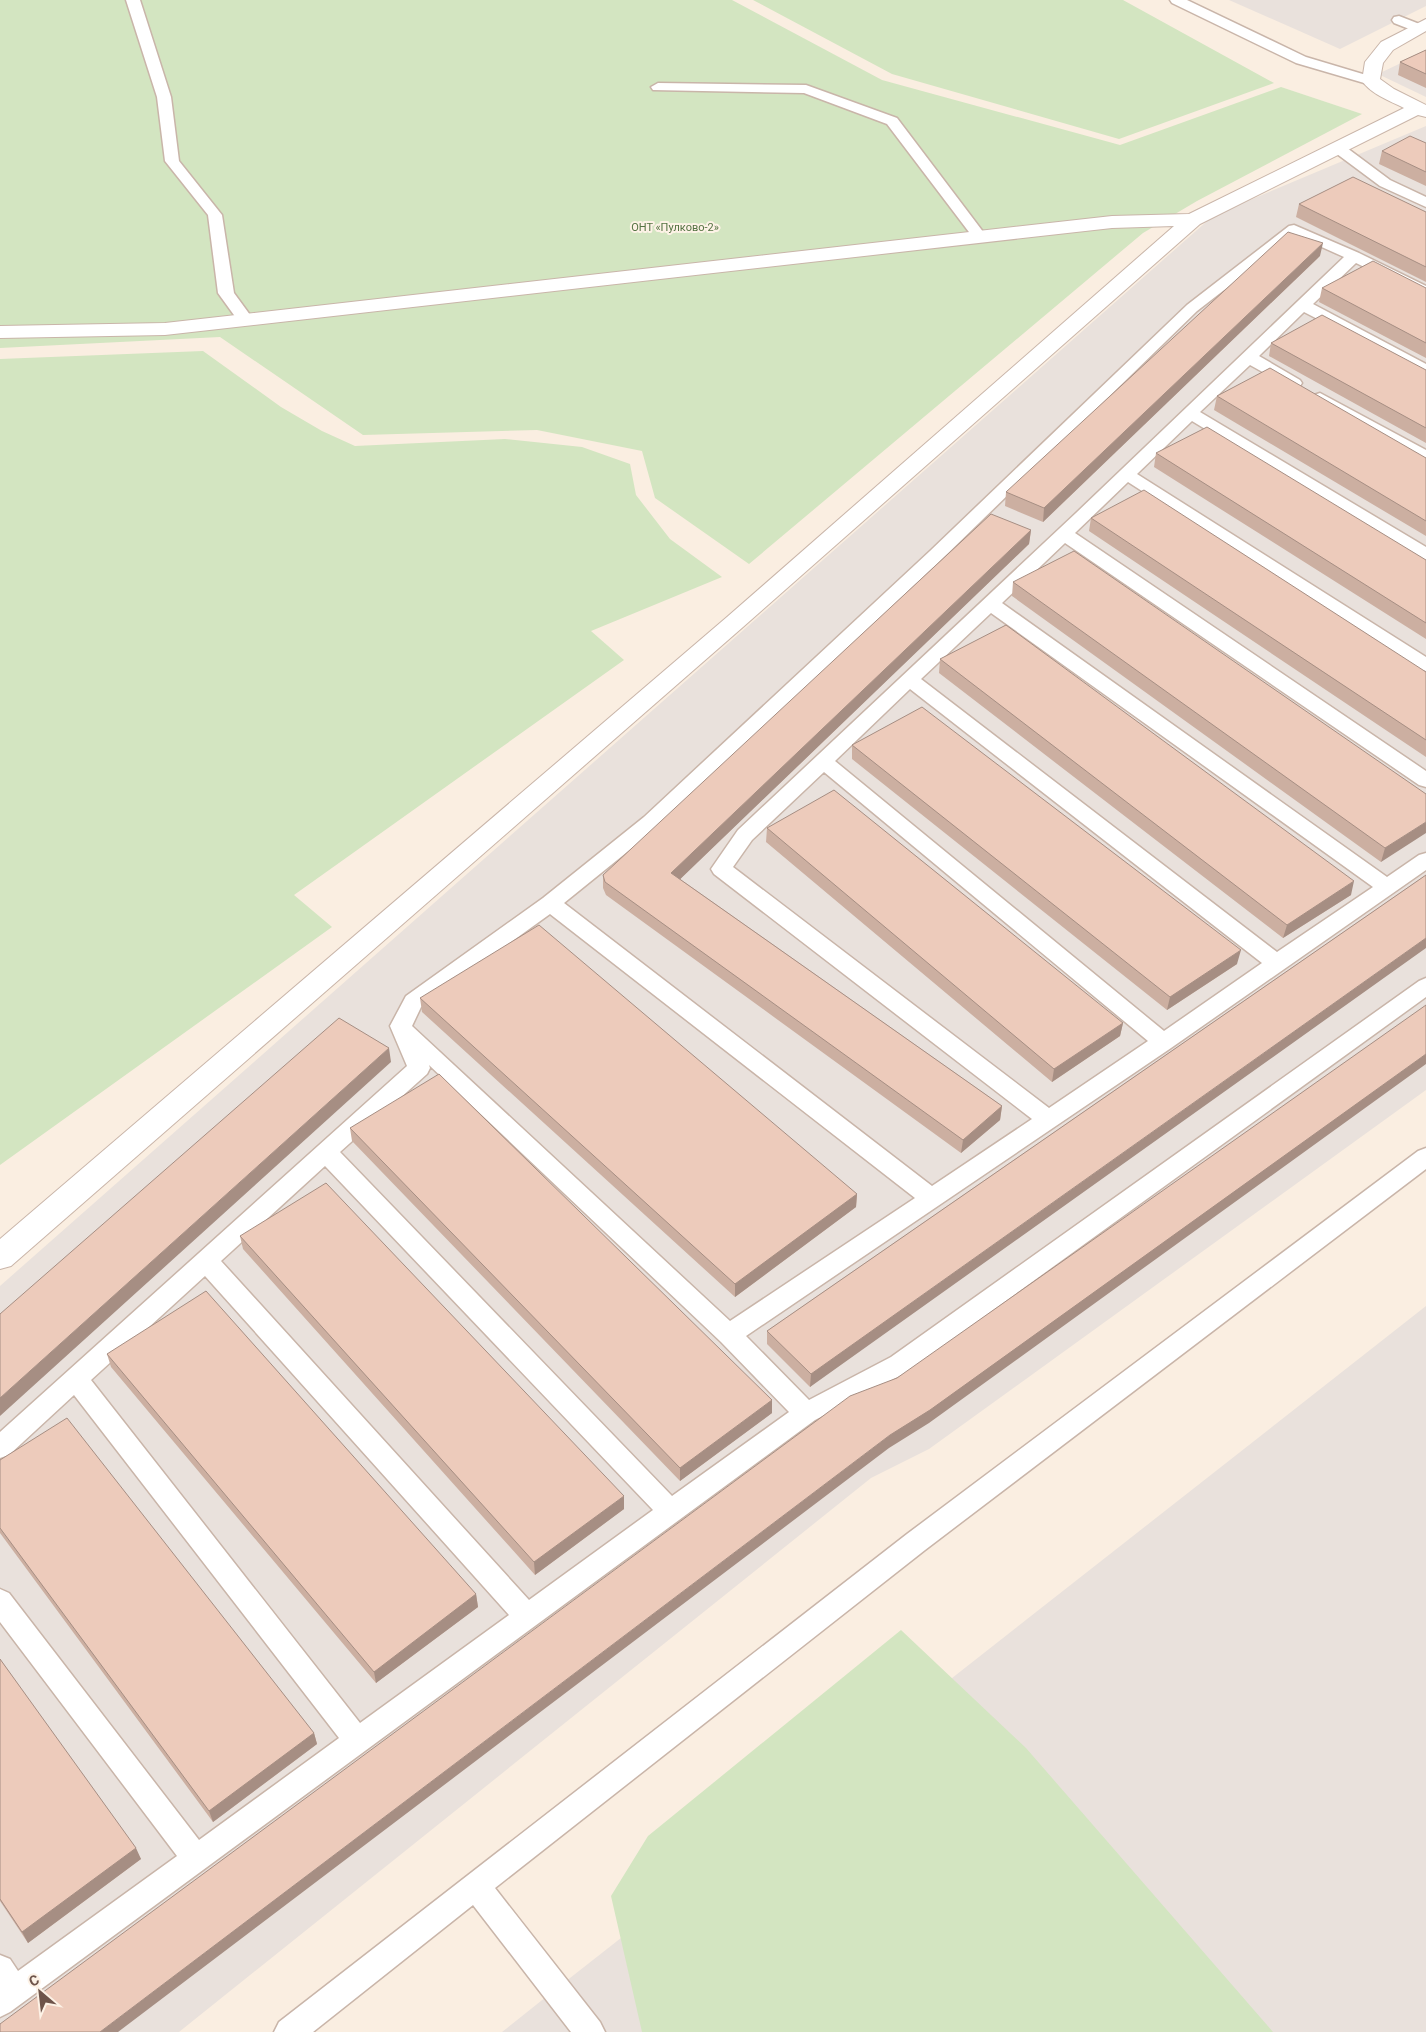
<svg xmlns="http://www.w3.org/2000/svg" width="1426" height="2032" font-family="Roboto,sans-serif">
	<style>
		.industrial { fill: #e9e1dc }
		.green { fill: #d3e5c1 }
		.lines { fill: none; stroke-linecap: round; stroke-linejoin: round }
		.service-casing { stroke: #c9b5a9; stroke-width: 3 }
		.minor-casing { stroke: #c9b5a9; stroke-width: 2 }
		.service { fill: #fff; fill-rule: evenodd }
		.minor { fill: #fff; fill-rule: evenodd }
		.wall { fill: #ccafa1 }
		.shaded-wall { fill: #a68e83 }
		.building { fill: #edcbbb; stroke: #a68e83 }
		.labels { text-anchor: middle; stroke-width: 4; stroke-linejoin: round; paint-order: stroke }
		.far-park-label { font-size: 11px; fill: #557343; stroke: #fdf2e6 }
	</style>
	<rect width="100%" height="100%" fill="#faeee1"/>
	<path class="industrial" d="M1229,0H1426V6L1340,49Z
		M1426,51V97L1378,74Z
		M1426,126V1090L929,1449L871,1478L179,2032H0V1286L1214,215Z
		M1426,1306V2032H502L556,1989Z"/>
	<path class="green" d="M0,0H732L882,80L1120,145L1281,87L1362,114L1197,201L1143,233L749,564L655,498L642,451L537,430L363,435L220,337L0,348Z
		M753,0H1123L1274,83L1119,139L892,74Z
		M203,351L281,407L322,431L355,446L505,439L582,447L630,464L636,495L670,539L722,577L591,631L624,660L294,895L332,927L0,1165V359Z
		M901,1630L1026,1748L1273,2032H642L611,1896L648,1836Z"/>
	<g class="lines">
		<defs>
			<path id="service" d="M126,0H140L171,97L179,161L222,215L234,293L253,319L251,322H239L218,293L208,215L165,161L157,97Z
				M1170,0H1187L1306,57L1376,78L1378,81L1371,85L1296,63L1172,3Z
				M1399,16L1422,25L1424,28L1417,32L1394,23L1392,20L1394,17Z
				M658,83L806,85L897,118L987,237L985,240H975L887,124L804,93L653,90L651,87Z
				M1338,144L1343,145L1390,180L1426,197V207L1380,186L1333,151L1331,148L1333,145Z
				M1294,225L1359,253L1426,286V297L1356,263L1313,304L1426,364V375L1304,312L1259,356L1300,380L1302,383L1300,386H1288L1250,365L1200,412L1426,547V560L1420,559L1192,421L1137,474L1426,657V671L1419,669L1128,482L1075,533L1426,771V787L1419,785L1065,543L1002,603L1387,877L1419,855L1426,853V870L1171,1048L746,1336L809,1400L891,1357L1419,981L1426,978V997L909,1371L815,1420L10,2012L0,2017V1955L10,1959L18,1971L177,1856L0,1622V1589L9,1593L199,1840L339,1738L74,1395L9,1455L0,1458V1432L407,1066L390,1026L406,996L543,898L644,817L930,551L1187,305L1289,226ZM1295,235L1344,257L1076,513L738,830L711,869L714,874L1032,1119L932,1186L564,903L658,827L942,559L1197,311ZM991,613L1373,887L1277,952L921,679ZM910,689L1262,963L1164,1031L835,761ZM824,772L1148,1041L1049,1108L733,867L752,840ZM550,914L915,1198L730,1321L412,1026L421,1007ZM429,1065L721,1342L789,1412L672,1496L340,1152L427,1074L430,1068ZM325,1166L653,1510L529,1600L221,1261ZM205,1276L509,1615L360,1723L91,1380Z
				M1320,393L1426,450V462L1420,461L1314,401L1312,398L1314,395Z
				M1426,1148V1169L925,1550L495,1888L600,2022L605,2032H571L473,1905L313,2032H274L279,2022L907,1534L1418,1151Z"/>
			<path id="minor" d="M1426,19V31L1393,50L1383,63L1380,79L1394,89L1426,105V117L1418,115L1200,224L743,627L11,1266L0,1269V1239L727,617L1174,226L1112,228L165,335L0,338V326L165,323L1112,216L1189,214L1404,108C1390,101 1371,94 1362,81L1365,62L1381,42Z"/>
		</defs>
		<use href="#service" class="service-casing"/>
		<use href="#minor" class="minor-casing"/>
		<use href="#service" class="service"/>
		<use href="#minor" class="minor"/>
	</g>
	<path class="wall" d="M1426,50V88L1398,75L1400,62Z
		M1426,143V186L1379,164L1382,151Z
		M1299,204L1426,212V282L1296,217Z
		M1320,256L1043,522L1005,506L1006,492Z
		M1322,288H1426V358L1319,302Z
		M1271,343L1426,370V443L1269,356Z
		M1217,396L1426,458V536L1214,410Z
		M1156,453L1426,560V639L1154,467Z
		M1091,518L1426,672V757L1089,531Z
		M1031,530L1029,544L680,879L1002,1106L1000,1120L961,1153L606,895L603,888V875Z
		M1013,582L1426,794L1381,862L1012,596Z
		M940,659L1351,895L1283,938L939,673Z
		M852,745L1237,964L1167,1010L852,759Z
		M767,828L1123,1023L1120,1036L1052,1082L766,842Z
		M1426,875L810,1387L767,1344V1331Z
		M420,998L857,1194L856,1207L735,1297L422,1012Z
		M350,1128L772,1400V1413L680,1481L352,1141Z
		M240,1236L624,1509L535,1575L243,1249Z
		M107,1354L476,1594L478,1607L376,1683L111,1367Z
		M0,1460L314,1733L317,1744L213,1822L0,1533Z
		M0,1659L141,1859L28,1943L0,1901Z"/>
	<path class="shaded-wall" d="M1323,243L1320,256L1043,522L1044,508Z
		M1031,530L1029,544L672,887L671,873Z
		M1426,822V833L1381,862L1385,848Z
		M1354,881L1351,895L1283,938L1287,925Z
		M1426,938V948L810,1387L811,1374Z
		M1241,950L1237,964L1167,1010L1170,997Z
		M1123,1023L1120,1036L1052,1082L1054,1069Z
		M389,1048L391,1062L0,1416V1398Z
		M1426,1054V1064L929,1423L889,1448L118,2032H100L890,1435Z
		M1002,1106L1000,1120L961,1153L963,1140Z
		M857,1194L856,1207L735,1297V1284Z
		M772,1400V1413L680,1481V1468Z
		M624,1496V1509L535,1575L534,1562Z
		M476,1594L478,1607L376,1683L374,1672Z
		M314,1733L317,1744L213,1822L209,1811Z
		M136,1848L141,1859L28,1943L22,1932Z"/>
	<path class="building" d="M1426,50V74L1400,62Z
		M1410,136L1426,143V172L1382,151Z
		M1353,177L1426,212V267L1299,204Z
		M1288,232L1323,243L1044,508L1006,492Z
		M1373,261L1426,288V343L1322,288Z
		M1322,315L1426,370V428L1271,343Z
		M1270,368L1426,458V521L1217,396Z
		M1207,427L1426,560V623L1156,453Z
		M1144,490L1426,672V740L1091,518Z
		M991,514L1031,530L671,873L1002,1106L963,1140L605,882L603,875Z
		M1074,551L1426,794V822L1385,848L1013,582Z
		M1006,625L1354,881L1287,925L940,659Z
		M922,707L1241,950L1170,997L852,745Z
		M834,790L1123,1023L1054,1069L767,828Z
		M1426,875V938L811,1374L767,1331Z
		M539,925L857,1194L735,1284L420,998Z
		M1426,1005V1054L930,1410L890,1435L100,2032H0V2024L850,1396L897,1378Z
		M339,1018L389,1048L0,1398V1314Z
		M439,1074L772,1400L680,1468L350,1128Z
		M326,1183L624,1496L534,1562L240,1236Z
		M206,1291L476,1594L374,1672L107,1354Z
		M67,1418L314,1733L209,1811L0,1528V1460Z
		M0,1659L136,1848L22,1932L0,1899Z"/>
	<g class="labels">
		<g class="far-park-label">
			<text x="675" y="231">ОНТ «Пулково-2»</text>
		</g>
	</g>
	<g transform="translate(40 1992) rotate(332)" stroke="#fdf2e6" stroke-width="4" paint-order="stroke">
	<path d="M0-4L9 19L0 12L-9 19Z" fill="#6e544a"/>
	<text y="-8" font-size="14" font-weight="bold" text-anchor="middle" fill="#6e544a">С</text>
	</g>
</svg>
